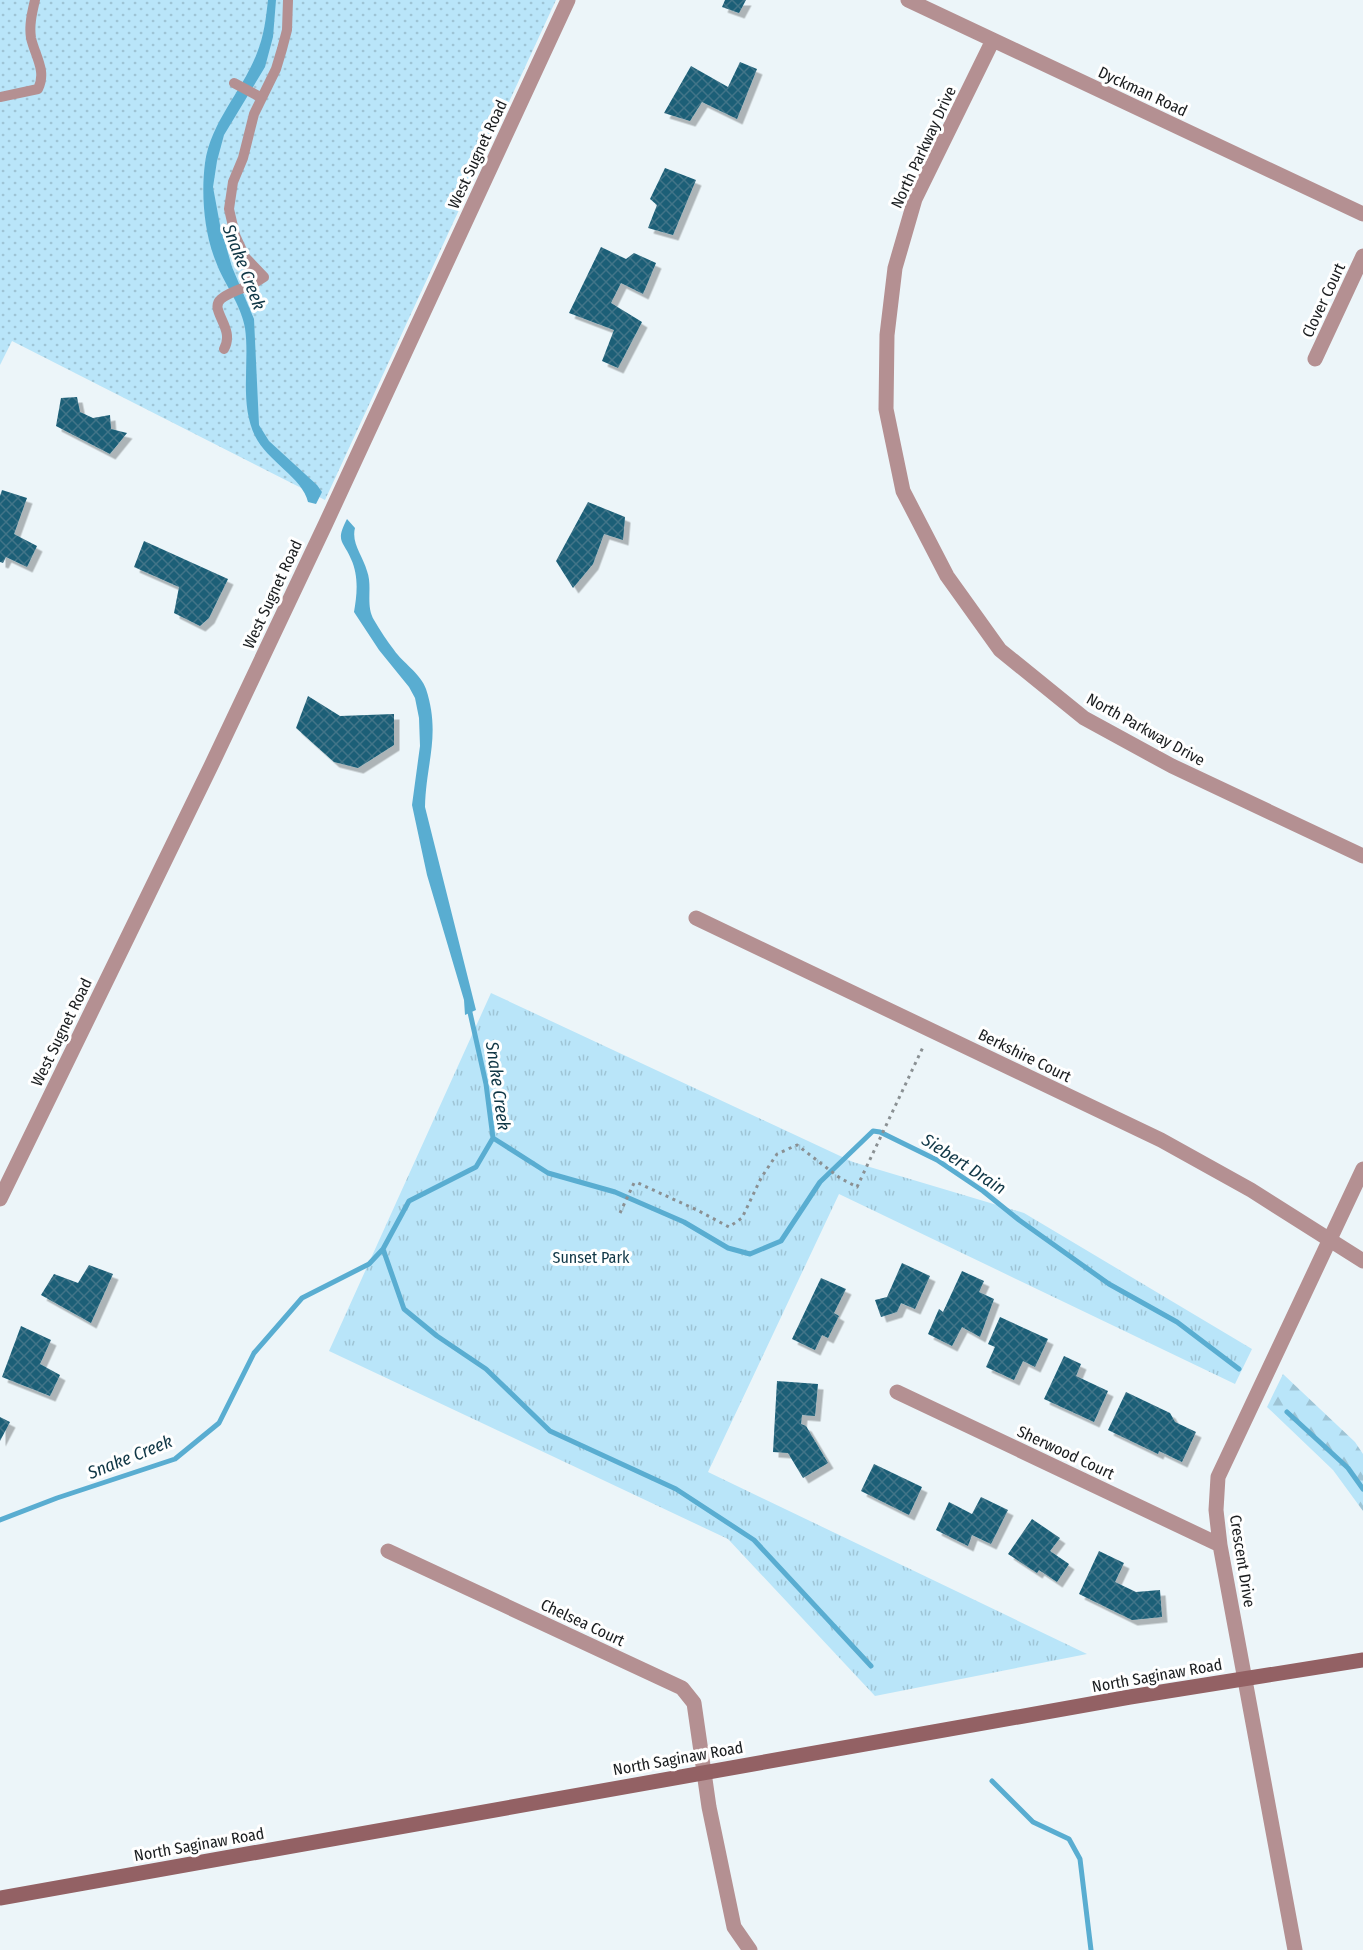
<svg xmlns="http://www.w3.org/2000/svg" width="1363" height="1950" font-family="'Fira Sans Condensed',sans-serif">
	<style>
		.grass { fill: url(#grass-dots) }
		.forest { fill: url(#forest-firs) }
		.park { fill: url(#park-tufts) }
		.water { fill: #59add1 }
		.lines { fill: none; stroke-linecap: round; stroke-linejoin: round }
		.stream { stroke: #59add1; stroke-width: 5 }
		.building { fill: url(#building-cross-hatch); filter: url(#shadow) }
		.path { stroke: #8a9093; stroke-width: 3; stroke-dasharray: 3 4.5; stroke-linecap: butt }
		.service { stroke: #b49092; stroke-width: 10 }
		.minor { stroke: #b49092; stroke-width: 15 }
		.secondary { stroke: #936164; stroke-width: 15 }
		.labels { text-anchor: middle; stroke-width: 6; stroke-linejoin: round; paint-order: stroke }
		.street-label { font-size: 16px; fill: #1a1d1f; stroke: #fff }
		.park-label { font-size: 16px; fill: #0f3646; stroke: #fff }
		.water-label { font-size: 18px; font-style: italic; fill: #103746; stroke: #fff }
	</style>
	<defs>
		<pattern id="grass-dots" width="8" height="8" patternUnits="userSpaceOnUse" patternTransform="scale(1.5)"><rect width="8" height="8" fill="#b9e5f9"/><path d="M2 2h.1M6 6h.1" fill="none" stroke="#9ec4d5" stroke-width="1.8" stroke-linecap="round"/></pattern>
		<pattern id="forest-firs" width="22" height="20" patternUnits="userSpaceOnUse" patternTransform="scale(1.5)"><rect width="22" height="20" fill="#b9e5f9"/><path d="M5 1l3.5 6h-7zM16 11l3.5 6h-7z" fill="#9ec4d5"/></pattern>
		<pattern id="park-tufts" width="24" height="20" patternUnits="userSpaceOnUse" patternTransform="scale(1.5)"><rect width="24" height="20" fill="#b9e5f9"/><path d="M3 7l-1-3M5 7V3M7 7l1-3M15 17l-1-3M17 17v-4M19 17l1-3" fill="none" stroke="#9ec4d5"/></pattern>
		<pattern id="building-cross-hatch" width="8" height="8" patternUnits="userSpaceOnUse" patternTransform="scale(1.5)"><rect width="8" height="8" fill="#1a5e77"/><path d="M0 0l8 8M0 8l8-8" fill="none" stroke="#427588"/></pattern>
		<filter id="shadow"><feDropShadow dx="5.5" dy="5.5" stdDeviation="0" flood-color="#0004"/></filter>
	</defs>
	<rect width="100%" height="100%" fill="#ecf5f9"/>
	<path class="grass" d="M0,0H556L325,500L12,341L0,365Z"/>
	<path class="forest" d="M1283,1374L1355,1442L1363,1454V1511L1333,1470L1267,1407Z"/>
	<path class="park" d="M491,993L853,1162L1024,1213L1252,1349L1235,1384L839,1194L708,1472L1087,1654L875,1696L728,1539L329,1351Z"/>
	<path class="water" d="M268,0H276L273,37L265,67L224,135L217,161L213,187L220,225L232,267L254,319L259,425L269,441L317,485L322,492L316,504L308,502C303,478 267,461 255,436C239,403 250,363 245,328C241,304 224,284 216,262C204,233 201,194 205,163C211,121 242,92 257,53C264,36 266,18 268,0Z
		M347,519L355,528C351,543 363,556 367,571C373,587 365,605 374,620C380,630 387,641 394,650C403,663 421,674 426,689C441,735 426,762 425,807L476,1010L465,1015L464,1000L427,875L412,805L420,746L419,718L415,698L409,687L379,650L354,612C357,595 359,576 351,559C343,540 335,542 347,519Z"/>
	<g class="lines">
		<path class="stream" d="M493,1138L548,1173L615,1192L684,1222L728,1248L750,1254L781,1241L820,1182L873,1131L880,1132L937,1160L983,1191L1019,1220L1109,1284L1177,1322L1239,1369
			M383,1249L404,1309L437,1336L486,1369L550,1431L676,1489L754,1540L871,1666
			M1287,1412L1348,1468L1363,1489
			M0,1520L57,1498L175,1459L219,1423L254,1353L302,1298L369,1264L383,1249L409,1201L476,1167L493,1138L486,1084L469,1008
			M992,1781L1033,1822L1069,1839L1080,1859L1091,1950"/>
	</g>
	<path class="building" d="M725,0H746L739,13L722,7Z
		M740,62L757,69L737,119L702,102L690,121L664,113L691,66L728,87Z
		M665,168L696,180L673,235L648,228L657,205L650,199Z
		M601,247L626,259L634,253L656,263L643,294L621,283L611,303L642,322L618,368L602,361L614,330L569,313Z
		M77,397L80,412L93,418L110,415L111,429L127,433L110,454L56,426L61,398Z
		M2,490L27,498L14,534L37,546L27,567L6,557L3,563L0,562V496Z
		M588,502L625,517L623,540L604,534L593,564L573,588L556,561Z
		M144,541L228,579L209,618L200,626L174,613L179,587L134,567Z
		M308,696L340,716L394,714V745L358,768L334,762L296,728Z
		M902,1263L930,1276L915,1309L901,1303L897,1312L881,1317L875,1300L887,1297Z
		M89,1265L113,1274L91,1323L41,1295L54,1274L78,1283Z
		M962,1271L984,1281L979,1292L994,1299L980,1337L962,1327L952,1346L928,1334L939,1309L943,1312Z
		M821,1278L846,1289L834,1313L839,1316L828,1338L822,1335L815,1350L792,1339Z
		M1000,1317L1048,1339L1035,1367L1023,1361L1014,1380L986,1367L995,1347L988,1344Z
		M21,1326L51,1340L40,1364L60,1375L50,1396L2,1377Z
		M1064,1356L1081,1364L1076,1376L1108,1391L1094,1422L1044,1399Z
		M777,1381L818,1384L815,1416L802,1415L801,1424L806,1426L828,1463L803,1478L788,1453L773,1452Z
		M1126,1392L1170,1413L1175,1422L1196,1432L1182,1462L1159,1451L1158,1454L1108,1430Z
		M0,1417L10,1422L0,1441Z
		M874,1464L922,1487L909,1515L861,1491Z
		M981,1497L1008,1510L991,1544L972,1535L968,1546L936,1530L949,1502L972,1514Z
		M1032,1519L1060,1538L1050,1551L1069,1564L1057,1582L1039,1570L1037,1573L1008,1554Z
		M1099,1551L1124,1563L1115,1582L1136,1592L1160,1590L1162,1617L1132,1620L1079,1594Z"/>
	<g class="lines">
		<path class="path" d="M620,1213L634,1183H638L697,1210L729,1227L742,1218L761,1178L777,1154L797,1145L840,1178L857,1187L924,1045"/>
		<path class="service" d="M234,83L262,98
			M0,97L38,89C47,71 35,56 31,38C29,25 32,13 35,0
			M245,257L264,277L253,284L245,257L235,235L229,209L233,182L243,158L254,114L276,69L282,49L287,30L288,0
			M224,349C236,328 208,310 221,299C229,292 244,288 253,284"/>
		<path class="minor" d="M908,0L1363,214
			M993,40L915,199L895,268L887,335L886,409L903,491L947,576L1000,650L1084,718L1172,766L1363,856
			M1315,359L1363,256
			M696,918L1161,1140L1251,1190L1363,1261
			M0,1199L211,766L326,523L568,0
			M897,1392L1220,1545
			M388,1551L682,1688L694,1703L709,1807L734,1927L750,1950
			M1295,1950L1220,1545L1216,1510L1218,1477L1363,1169"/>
		<path class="secondary" d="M0,1898L1130,1697L1363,1660"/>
	</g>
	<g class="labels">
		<g class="street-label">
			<text transform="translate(1143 91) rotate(25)" y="6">Dyckman Road</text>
			<text transform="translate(923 147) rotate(-65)" y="6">North Parkway Drive</text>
			<text transform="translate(477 154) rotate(-65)" y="6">West Sugnet Road</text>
			<text transform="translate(1323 300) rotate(-65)" y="6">Clover Court</text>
			<text transform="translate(272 594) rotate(-65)" y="6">West Sugnet Road</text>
			<text transform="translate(1146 729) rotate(29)" y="6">North Parkway Drive</text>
			<text transform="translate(61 1032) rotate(-64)" y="6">West Sugnet Road</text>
			<text transform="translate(1025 1055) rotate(26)" y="6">Berkshire Court</text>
			<text transform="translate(1066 1452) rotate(25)" y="6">Sherwood Court</text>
			<text transform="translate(1243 1561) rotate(81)" y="6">Crescent Drive</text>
			<text transform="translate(583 1622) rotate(25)" y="6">Chelsea Court</text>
			<text transform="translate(1157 1675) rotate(-10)" y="6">North Saginaw Road</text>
			<text transform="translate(678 1758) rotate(-10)" y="6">North Saginaw Road</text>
			<text transform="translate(199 1844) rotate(-10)" y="6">North Saginaw Road</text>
		</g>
		<g class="park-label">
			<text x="591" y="1263">Sunset Park</text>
		</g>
		<g class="water-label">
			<text transform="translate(244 267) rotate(69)" y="6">Snake Creek</text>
			<text transform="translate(498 1086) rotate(82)" y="6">Snake Creek</text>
			<text transform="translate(964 1164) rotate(33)" y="6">Siebert Drain</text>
			<text transform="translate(130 1457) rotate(-22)" y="6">Snake Creek</text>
		</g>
	</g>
</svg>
